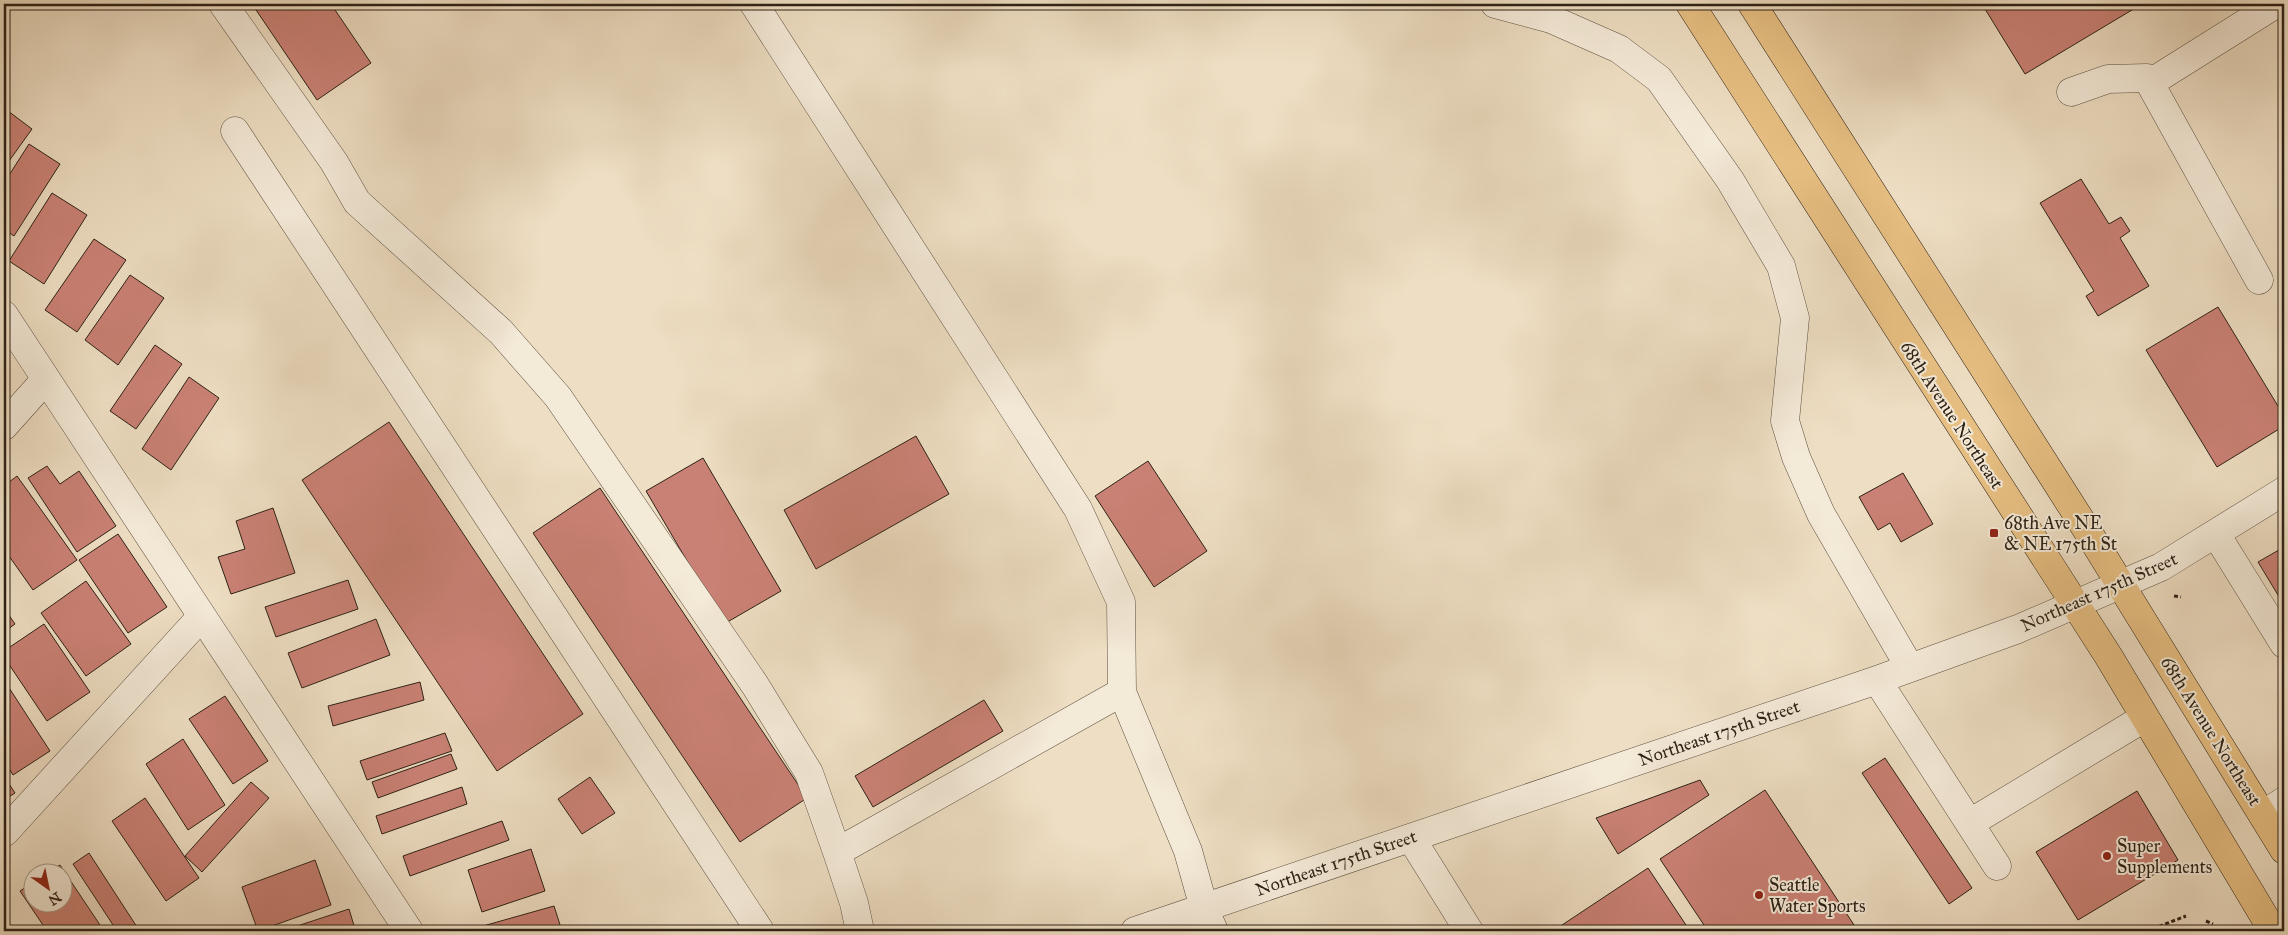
<svg xmlns="http://www.w3.org/2000/svg" width="2288" height="935" font-family="'IM FELL Great Primer',serif">
	<style>
		.building { fill: #ca8175; stroke: #2d2216 }
		.lines { fill: none; stroke-linecap: round; stroke-linejoin: round }
		.minor-casing { stroke: #5d5141; stroke-width: 29 }
		.major-casing { stroke: #2d2216; stroke-width: 29 }
		.path { stroke: #2d2216; stroke-width: 3; stroke-dasharray: 4 2.5; stroke-linecap: butt }
		.minor { stroke: #f4ead8; stroke-width: 28 }
		.major { stroke: #e7bf82; stroke-width: 28 }
		.poi-dot { fill: #8f2418; stroke: #f4ead8; stroke-width: 2 }
		.labels { text-anchor: middle; stroke-width: 4; stroke-linejoin: round; paint-order: stroke }
		.street-label { font-size: 18px; fill: #2d2216; stroke: #f4ead8 }
		.poi-label { font-size: 18px; fill: #2d2216; stroke: #f4ead8; text-anchor: start }
	</style>
	<rect width="100%" height="100%" fill="#eedec3"/>
	<filter id="stains"><feTurbulence type="fractalNoise" baseFrequency=".004" numOctaves="4"/><feColorMatrix values="0 0 0 0 .2 0 0 0 0 .09 0 0 0 0 .02 0 0 0 .5 -.17"/></filter>
	<radialGradient id="worn" r=".72"><stop offset=".6" stop-color="#630" stop-opacity="0"/><stop offset="1" stop-color="#630" stop-opacity=".3"/></radialGradient>
	<path class="building" d="M252,4H331L371,63L317,100Z
		M1982,4H2142L2025,74Z
		M4,108L32,129L4,168Z
		M29,144L60,164L14,236L4,229V183Z
		M2081,179L2109,224L2121,217L2130,231L2120,238L2149,286L2098,316L2086,296L2094,291L2040,203Z
		M52,193L87,215L44,284L9,261Z
		M94,239L126,260L77,332L45,310Z
		M130,275L164,298L118,365L85,340Z
		M2218,307L2284,416V426L2217,467L2146,350Z
		M155,345L182,364L136,429L110,411Z
		M189,377L219,398L171,470L142,449Z
		M389,422L583,714L497,771L302,480Z
		M916,436L949,494L816,569L784,510Z
		M703,458L781,591L724,624L646,491Z
		M1148,461L1207,551L1154,587L1095,496Z
		M47,466L60,484L79,471L116,526L77,552L28,478Z
		M1903,473L1933,524L1901,542L1890,523L1878,530L1859,497Z
		M17,476L77,560L33,590L4,549V517L10,512L4,503V486Z
		M600,488L807,798L740,842L533,533Z
		M273,508L295,573L231,594L218,557L245,549L236,521Z
		M118,534L167,607L128,633L79,560Z
		M2284,547V605L2258,562Z
		M348,580L358,609L276,637L265,607Z
		M86,581L131,644L86,676L41,613Z
		M4,608L15,624L4,632Z
		M376,619L390,655L302,688L288,653Z
		M44,624L90,692L47,721L4,657V651Z
		M4,680L50,751L13,775L4,760V725L6,724L4,720Z
		M420,682L424,700L333,726L328,706Z
		M225,696L268,761L233,784L189,719Z
		M984,700L1003,731L873,807L855,776Z
		M445,733L452,751L367,780L360,761Z
		M183,739L225,805L188,830L146,764Z
		M451,754L457,769L378,798L372,782Z
		M1885,758L1972,888L1949,904L1862,773Z
		M4,776L15,793L4,800Z
		M590,777L615,813L582,834L558,799Z
		M1700,780L1709,795L1618,854L1596,818Z
		M251,782L269,798L202,872L185,856Z
		M462,787L467,804L382,834L376,816Z
		M1765,790L1858,931H1708L1660,859Z
		M2137,791L2178,860L2078,920L2036,852Z
		M145,798L199,878L166,901L112,821Z
		M502,821L509,840L410,876L403,856Z
		M531,849L545,891L482,912L468,870Z
		M89,853L137,927L131,931H117L73,864Z
		M315,860L331,905L258,931L242,887Z
		M60,865L104,931H47L20,891L32,883V902H62V872H49Z
		M1648,868L1690,931H1553Z
		M554,906L562,931H484L483,926Z
		M349,909L355,929L349,931H282Z"/>
	<g class="lines">
		<defs>
			<path id="minor" d="M223,4L334,162L357,202L501,332L558,397L755,685L809,773L837,852
				M754,4L1078,509L1121,602L1122,692L837,852L854,903L860,931
				M1495,4L1551,19L1619,49L1659,79L1730,180L1781,266L1795,318L1785,421L1796,457L1821,514L1910,668
				M2150,83L2276,4
				M2071,92L2108,79L2147,78L2259,280
				M235,131L760,931
				M4,315L409,931
				M4,426L46,379
				M2216,534L2284,644
				M1877,680L1997,866
				M1122,692L1188,851L1204,908L1214,931
				M2263,815L2284,801
				M1970,823L2144,718
				M5,832L202,616
				M1411,838L1469,931
				M1135,931L1877,680L2018,629L2161,567L2284,491"/>
			<path id="major" d="M1690,4L2109,657L2273,931
				M1752,4L2085,527L2284,850"/>
		</defs>
		<use href="#minor" class="minor-casing"/>
		<use href="#major" class="major-casing"/>
		<path class="path" d="M2174,596L2181,597
			M2206,921L2213,924
			M2147,931L2186,916"/>
		<use href="#minor" class="minor"/>
		<use href="#major" class="major"/>
	</g>
	<g class="poi-dot">
		<rect x="1989" y="528" width="10" height="10" rx="2.5"/>
		<circle cx="2107" cy="856" r="5"/>
		<circle cx="1759" cy="895" r="5"/>
	</g>
	<g class="labels">
		<g class="street-label">
			<text transform="translate(1952 415) rotate(57)" y="6">68th Avenue Northeast</text>
			<text transform="translate(2099 592) rotate(-24)" y="6">Northeast 175th Street</text>
			<text transform="translate(2211 731) rotate(58)" y="6">68th Avenue Northeast</text>
			<text transform="translate(1719 733) rotate(-19)" y="6">Northeast 175th Street</text>
			<text transform="translate(1336 863) rotate(-19)" y="6">Northeast 175th Street</text>
		</g>
		<g class="poi-label">
			<text x="2004" y="529">68th Ave NE<tspan x="2004" dy="21">&amp; NE 175th St</tspan></text>
			<text x="2117" y="852">Super<tspan x="2117" dy="21">Supplements</tspan></text>
			<text x="1769" y="891">Seattle<tspan x="1769" dy="21">Water Sports</tspan></text>
		</g>
	</g>
	<rect width="2288" height="935" fill="none" stroke="#eedec3" stroke-width="20"/>
	<rect x="5" y="5" width="2278" height="925" fill="none" stroke="#2d2216" stroke-width="2.5"/>
	<rect x="10" y="10" width="2268" height="915" fill="none" stroke="#2d2216"/>
	<g transform="translate(48 888) rotate(147)"><circle r="24" fill="#f4ead8" stroke="#a49a8a"/>
	<path d="M0-4L9 19L0 12L-9 19Z" fill="#8f2418"/>
	<text y="-8" font-size="14" font-weight="bold" text-anchor="middle" fill="#2d2216">N</text>
	</g>
	<rect width="100%" height="100%" filter="url(#stains)"/>
	<rect width="100%" height="100%" fill="url(#worn)"/>
</svg>
